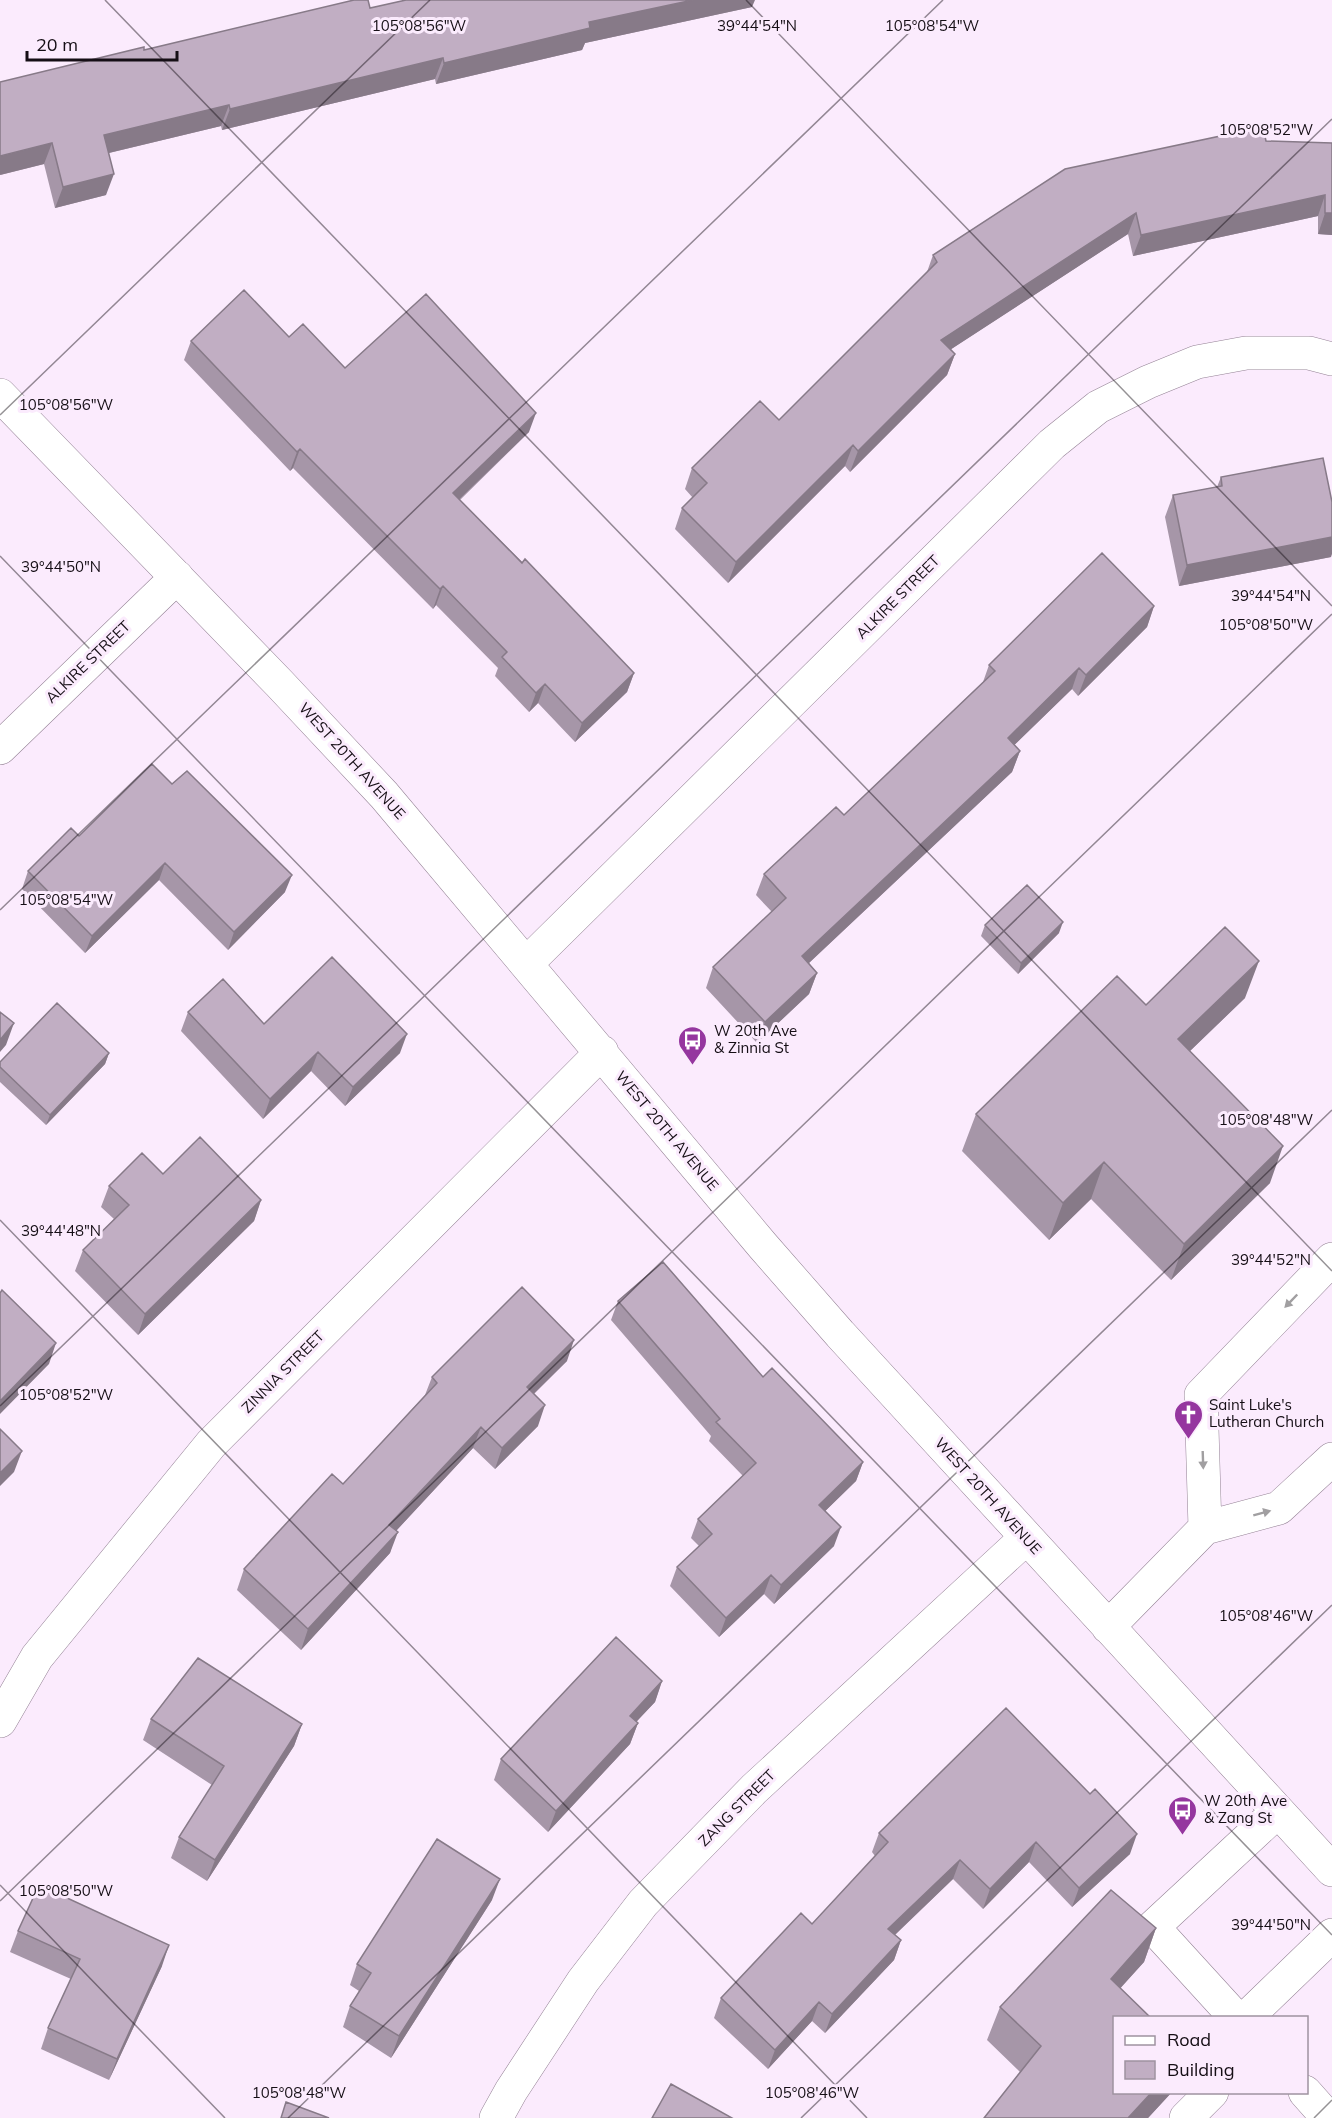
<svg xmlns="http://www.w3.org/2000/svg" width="1332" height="2118" font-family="Mulish,sans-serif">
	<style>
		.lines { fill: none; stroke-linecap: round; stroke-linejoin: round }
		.minor-casing { stroke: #948295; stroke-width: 34 }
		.minor { stroke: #fff; stroke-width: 33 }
		.wall { fill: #a696a8 }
		.shaded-wall { fill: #877a88 }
		.building { fill: #c1aec3; stroke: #877a88; stroke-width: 1.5 }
		.oneway { fill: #a19fa1 }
		.ticks { fill: none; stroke: #150e15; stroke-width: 1.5; stroke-opacity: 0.45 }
		.labels { text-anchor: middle; stroke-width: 6; stroke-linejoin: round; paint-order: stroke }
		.street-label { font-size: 15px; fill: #150e15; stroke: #fbebfd }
		.poi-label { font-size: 15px; fill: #150e15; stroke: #fbebfd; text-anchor: start }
		.ticks-label { font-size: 15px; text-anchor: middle; fill: #150e15; stroke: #fbebfd; stroke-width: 6; stroke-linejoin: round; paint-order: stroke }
	</style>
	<rect width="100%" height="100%" fill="#fbebfd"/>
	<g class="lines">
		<defs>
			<path id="minor" d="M0,395L279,683L384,795L763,1246L840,1334L1332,1870
				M0,748L177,577
				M527,963L1052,444L1098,407L1148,382L1197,362L1246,353H1309L1332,359
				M1205,1528L1201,1395L1332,1259
				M1108,1627L1205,1528L1279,1508L1332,1459
				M0,1721L37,1657L211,1444L602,1052
				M1236,2018L1153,1927L1278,1811
				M1246,2018L1332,1935
				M1305,2092L1328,2118
				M496,2118L511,2091L583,1981L643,1903L754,1789L1026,1538
				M1186,2118L1212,2092"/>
		</defs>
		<use href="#minor" class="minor-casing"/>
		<use href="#minor" class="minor"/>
	</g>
	<path class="wall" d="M752,7L585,43L582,50L436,84L435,79L222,130L221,126L109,153L106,195L55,208L44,164L0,175L144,50L370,8Z
		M1266,141L1332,143V235L1318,234V216L1133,256L1128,234L951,349L955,354L947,375L850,472L845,466L728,583L675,529L682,508L693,498L685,489L692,468L779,420L927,272L933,255Z
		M289,337L345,368L529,432L460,500L634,673L627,692L575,742L538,703L529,712L495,676L498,668L436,605L433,609L293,468L290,471L184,360L191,341Z
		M1221,477L1331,557L1179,586L1165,517L1173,495L1217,487Z
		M1154,606L1147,627L1078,696L1072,689L1014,745L1020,751L1012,772L809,963L817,973L809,994L757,1043L706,988L713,967L772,912L756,895L764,874L844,815L983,682L989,665Z
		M79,836L285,892L228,950L159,880L85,953L22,889L28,871Z
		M985,925L1059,933L1018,974L981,936Z
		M1245,998L1190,1051L1270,1183L1171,1280L1091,1199L1049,1240L962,1151L976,1114L1146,1005Z
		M188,1012L264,1024L400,1053L345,1106L311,1071L263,1119L181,1031Z
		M109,1053L105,1064L46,1125L0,1082V1062Z
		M163,1174L261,1200L254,1221L138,1335L75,1271L83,1250L114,1219L101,1207L109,1186Z
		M618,1301L763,1377L863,1462L856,1481L825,1511L834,1546L774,1604L764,1594L719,1637L670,1586L677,1567L699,1546L691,1538L698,1519L743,1476L709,1441L711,1436L611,1320Z
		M567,1361L534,1394L538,1426L495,1469L473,1448L396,1531L390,1553L301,1650L237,1590L244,1569L343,1484L425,1395L432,1377Z
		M662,1681L655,1702L636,1722L638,1723L630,1744L548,1832L494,1780L501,1759Z
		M1006,1708L1130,1854L1072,1907L1029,1862L983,1909L953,1879L895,1935L901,1940L894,1960L825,2033L812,2021L768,2069L714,2018L721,1998L812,1924L875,1856L872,1852L879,1833Z
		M151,1719L302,1724L294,1746L207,1881L171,1858L179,1837L212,1785L143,1740Z
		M492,1900L391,2058L343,2027L350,2006L359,1991L350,1985L357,1964Z
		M1156,1928L1144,1962L1120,1988L1114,2092H1172L1148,2118L1020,2072L987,2040L1000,2007Z
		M18,1931L162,1966L109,2080L41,2049L48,2028L71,1979L10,1952Z"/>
	<path class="shaded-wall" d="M693,0H755L752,7L585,43L582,50L436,84L444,63L589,22Z
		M443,58L435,79L222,130L230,109Z
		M229,105L221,126L96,156L104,135Z
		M52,143L44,164L0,175V156Z
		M114,174L106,195L55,208L63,187Z
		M1325,195L1318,216L1133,256L1141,235Z
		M1136,213L1128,234L933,361L941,340Z
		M1325,213H1332V235L1318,234Z
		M955,354L947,375L850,472L858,451Z
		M536,413L529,432L446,512L453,493Z
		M853,445L845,466L728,583L736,562Z
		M300,449L293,468L290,471L297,452Z
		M1332,537V554L1331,557L1179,586L1187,565Z
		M443,586L436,605L433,609L440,589Z
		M1154,606L1147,627L1078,696L1086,675Z
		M1079,668L1072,689L1000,759L1008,738Z
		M634,673L627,692L575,742L582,723Z
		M545,684L538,703L529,712L536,693Z
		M1020,751L1012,772L794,977L802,956Z
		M165,863L159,880L85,953L92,936Z
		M292,875L285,892L228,950L234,932Z
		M1063,922L1059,933L1018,974L1021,963Z
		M1259,961L1245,998L1165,1075L1178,1039Z
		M817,973L809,994L757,1043L765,1022Z
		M14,1023L6,1045L0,1052V1040Z
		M407,1034L400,1053L345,1106L353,1087Z
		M318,1052L311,1071L263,1119L270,1099Z
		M109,1053L105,1064L46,1125L50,1115Z
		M1283,1146L1270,1183L1171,1280L1184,1244Z
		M1104,1162L1091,1199L1049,1240L1063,1203Z
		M261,1200L254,1221L138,1335L145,1314Z
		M574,1340L567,1361L519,1408L527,1387Z
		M56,1343L49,1364L0,1414V1401Z
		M545,1405L538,1426L495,1469L502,1448Z
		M481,1427L473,1448L382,1546L389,1525Z
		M22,1451L14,1472L0,1486V1473Z
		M863,1462L856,1481L812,1524L819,1505Z
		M841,1527L834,1546L774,1604L781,1585Z
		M398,1532L390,1553L301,1650L308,1629Z
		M771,1575L764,1594L719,1637L726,1618Z
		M662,1681L655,1702L622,1737L630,1716Z
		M638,1723L630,1744L548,1832L556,1811Z
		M302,1724L294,1746L207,1881L215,1860Z
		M1137,1834L1130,1854L1072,1907L1079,1888Z
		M1036,1842L1029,1862L983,1909L990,1889Z
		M960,1860L953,1879L881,1948L888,1929Z
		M500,1879L492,1900L391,2058L399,2036Z
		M1156,1928L1144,1962L1099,2012L1111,1979Z
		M901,1940L894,1960L825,2033L832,2014Z
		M169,1945L162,1966L109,2080L117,2059Z
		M819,2002L812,2021L768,2069L775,2050Z
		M1152,2092H1172L1148,2118H1128Z"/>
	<path class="building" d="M354,0H368L370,8L406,0H693L589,22L590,28L444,63L443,58L230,109L229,105L104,135L114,174L63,187L52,143L0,156V82L144,47V50Z
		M1263,127L1266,141L1332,143V213H1325V195L1141,235L1136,213L941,340L955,354L858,451L853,445L736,562L682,508L707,483L692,468L760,401L779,420L937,262L933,255L1065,169Z
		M244,290L289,337L303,324L345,368L426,294L536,413L453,493L522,563L525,559L634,673L582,723L545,684L536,693L502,657L507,652L443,586L440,589L300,449L297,452L191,341Z
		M1323,458L1332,502V537L1187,565L1173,495L1222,486L1221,477Z
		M1102,553L1154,606L1086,675L1079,668L1008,738L1020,751L802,956L817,973L765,1022L713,967L786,898L764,874L836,807L844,815L995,671L989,665Z
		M152,764L172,784L187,771L292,875L234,932L165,863L92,936L28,871L71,828L79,836Z
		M1027,885L1063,922L1021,963L985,925Z
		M1225,927L1259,961L1178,1039L1283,1146L1184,1244L1104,1162L1063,1203L976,1114L1117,976L1146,1005Z
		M332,957L407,1034L353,1087L318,1052L270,1099L188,1012L223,979L264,1024Z
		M57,1003L109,1053L50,1115L0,1067V1062Z
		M0,1012L14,1023L0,1040Z
		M200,1137L261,1200L145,1314L83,1250L129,1205L109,1186L142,1153L163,1174Z
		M663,1262L763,1377L772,1368L863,1462L819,1505L841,1527L781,1585L771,1575L726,1618L677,1567L712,1534L698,1519L756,1463L716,1422L720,1419L618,1301Z
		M522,1287L574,1340L527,1387L545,1405L502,1448L481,1427L389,1525L398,1532L308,1629L244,1569L332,1474L343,1484L437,1383L432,1377Z
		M2,1290L56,1343L0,1401V1293Z
		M0,1429L22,1451L0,1473Z
		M616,1637L662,1681L630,1716L638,1723L556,1811L501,1759Z
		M198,1658L302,1724L215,1860L179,1837L224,1766L151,1719Z
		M1006,1708L1090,1794L1095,1789L1137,1834L1079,1888L1036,1842L990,1889L960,1860L888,1929L901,1940L832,2014L819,2002L775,2050L721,1998L801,1913L812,1924L888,1842L879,1833Z
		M437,1839L500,1879L399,2036L350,2006L371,1973L357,1964Z
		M39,1885L169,1945L117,2059L48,2028L80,1959L18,1931Z
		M1111,1890L1156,1928L1111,1979L1151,2018H1114V2092H1152L1128,2118H984L1041,2046L1000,2007Z
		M671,2084L732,2118H652Z
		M286,2102L329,2118H281Z"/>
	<defs><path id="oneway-solid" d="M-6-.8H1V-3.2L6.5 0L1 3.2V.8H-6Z" transform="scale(1.5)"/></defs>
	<g class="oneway">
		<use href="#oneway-solid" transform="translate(1291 1301) rotate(134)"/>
		<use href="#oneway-solid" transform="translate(1203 1460) rotate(88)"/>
		<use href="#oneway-solid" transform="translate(1262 1513) rotate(-15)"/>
	</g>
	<path class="ticks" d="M105,0L1332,1271M746,0L1332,606M0,415L430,0M0,556L1332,1935M0,910L943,0M0,1220L867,2118M0,1406L1332,119M0,1885L225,2118M0,1901L1332,614M288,2118L1332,1110M801,2118L1332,1605M1314,2118L1332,2100"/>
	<defs>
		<symbol id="bus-pin" viewBox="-11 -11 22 30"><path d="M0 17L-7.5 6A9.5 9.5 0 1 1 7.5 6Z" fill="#95369f" stroke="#fbebfd"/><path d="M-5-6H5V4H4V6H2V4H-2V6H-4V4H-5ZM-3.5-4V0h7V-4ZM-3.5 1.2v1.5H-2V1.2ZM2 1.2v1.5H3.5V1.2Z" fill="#fff"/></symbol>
		<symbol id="church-pin" viewBox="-11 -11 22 30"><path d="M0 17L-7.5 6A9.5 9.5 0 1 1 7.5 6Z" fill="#95369f" stroke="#fbebfd"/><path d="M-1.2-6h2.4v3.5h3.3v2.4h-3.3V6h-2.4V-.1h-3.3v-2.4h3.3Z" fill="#fff"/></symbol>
	</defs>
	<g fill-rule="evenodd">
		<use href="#bus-pin" x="676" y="1024" width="33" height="45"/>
		<use href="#church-pin" x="1172" y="1398" width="33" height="45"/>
		<use href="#bus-pin" x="1166" y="1794" width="33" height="45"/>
	</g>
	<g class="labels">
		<g class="street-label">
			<text transform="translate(898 597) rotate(-45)" y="5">ALKIRE STREET</text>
			<text transform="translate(88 662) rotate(-44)" y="5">ALKIRE STREET</text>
			<text transform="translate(352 761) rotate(48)" y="5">WEST 20TH AVENUE</text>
			<text transform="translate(667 1131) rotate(50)" y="5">WEST 20TH AVENUE</text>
			<text transform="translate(283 1372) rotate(-45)" y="5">ZINNIA STREET</text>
			<text transform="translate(988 1496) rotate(48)" y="5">WEST 20TH AVENUE</text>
			<text transform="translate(737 1808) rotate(-45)" y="5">ZANG STREET</text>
		</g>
		<g class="poi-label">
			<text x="714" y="1036">W 20th Ave<tspan x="714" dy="17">&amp; Zinnia St</tspan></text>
			<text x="1209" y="1410">Saint Luke's<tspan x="1209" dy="17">Lutheran Church</tspan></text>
			<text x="1204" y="1806">W 20th Ave<tspan x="1204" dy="17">&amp; Zang St</tspan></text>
		</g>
	</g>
	<g class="ticks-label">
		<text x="419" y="31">105°08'56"W</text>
		<text x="932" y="31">105°08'54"W</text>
		<text x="757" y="31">39°44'54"N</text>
		<text x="1266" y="135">105°08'52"W</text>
		<text x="66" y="410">105°08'56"W</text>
		<text x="61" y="572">39°44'50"N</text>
		<text x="1271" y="601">39°44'54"N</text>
		<text x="1266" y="630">105°08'50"W</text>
		<text x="66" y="905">105°08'54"W</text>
		<text x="1266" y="1125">105°08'48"W</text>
		<text x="61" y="1236">39°44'48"N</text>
		<text x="1271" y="1265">39°44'52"N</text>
		<text x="66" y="1400">105°08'52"W</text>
		<text x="1266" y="1621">105°08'46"W</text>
		<text x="66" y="1896">105°08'50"W</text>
		<text x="1271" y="1930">39°44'50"N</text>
		<text x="299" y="2098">105°08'48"W</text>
		<text x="812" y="2098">105°08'46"W</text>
	</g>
	<rect x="1113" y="2016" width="195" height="78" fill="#fbebfd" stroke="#9f93a0" stroke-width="1.5"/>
	<rect x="1125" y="2036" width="30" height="9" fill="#ffffff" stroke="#9f93a0" stroke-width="1.5"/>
	<text x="1167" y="2046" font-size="18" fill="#150e15">Road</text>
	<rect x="1125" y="2061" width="30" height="18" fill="#c1aec3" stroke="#9f93a0" stroke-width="1.5"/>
	<text x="1167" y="2076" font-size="18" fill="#150e15">Building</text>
	<path d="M27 51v9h150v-9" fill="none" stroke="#150e15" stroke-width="3"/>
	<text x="36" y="51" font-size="18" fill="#150e15" stroke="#fbebfd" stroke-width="4.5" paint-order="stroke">20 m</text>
</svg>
